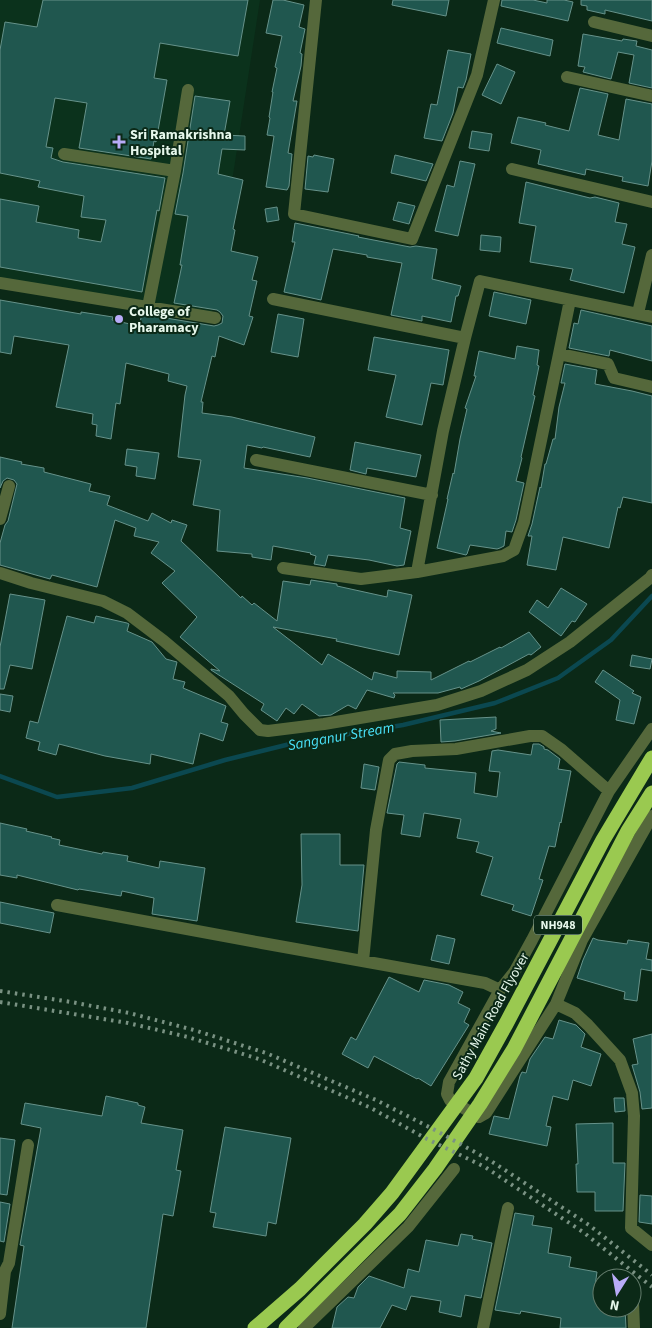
<svg xmlns="http://www.w3.org/2000/svg" width="652" height="1328" font-family="'Source Sans 3',sans-serif">
	<style>
		.built { fill: #0b321c }
		.lines { fill: none; stroke-linecap: round; stroke-linejoin: round }
		.stream { stroke: #0b4850; stroke-width: 4.5 }
		.building { fill: #20574f; stroke: #66928a }
		.minor { stroke: #55683b; stroke-width: 12 }
		.highway { stroke: #9ac950; stroke-width: 15 }
		.rail { stroke: #7a9283; stroke-width: 4; stroke-dasharray: 2.5 5; stroke-linecap: butt }
		.poi-dot { fill: #b8abf7; stroke: #0b2917; stroke-width: 2 }
		.labels { text-anchor: middle; stroke-width: 4; stroke-linejoin: round; paint-order: stroke }
		.shield { fill: #0b2917; stroke: #a5baac; stroke-width: 1 }
		.shield-label { font-size: 12px; font-weight: bold; fill: #e7f8ec }
		.poi-label { font-size: 14px; font-weight: bold; fill: #e7f8ec; stroke: #0b2917; text-anchor: start }
		.street-label { font-size: 14px; fill: #e7f8ec; stroke: #0b2917 }
		.water-label { font-size: 15px; font-style: italic; fill: #4ae3fa; stroke: #0b2917 }
	</style>
	<rect width="100%" height="100%" fill="#0b2917"/>
	<path class="built" d="M0,0H260L211,318L0,284Z"/>
	<g class="lines">
		<path class="stream" d="M0,776L57,797L132,788L225,760L294,743L403,725L495,703L558,678L611,640L652,596"/>
	</g>
	<path class="building" d="M43,0H248L238,56L160,43L154,78L167,80L156,142L154,141L151,159L79,148L87,103L55,98L46,147L53,148L51,158L63,162L165,178L159,211L157,210L142,292L0,267V199L39,206L36,222L79,230L78,238L101,242L106,220L81,217L84,196L38,187L40,181L0,173V50L5,22L37,27Z
		M273,0H283L304,5L299,27L305,29L300,53L302,54L301,66L293,101H297L288,153L292,154L289,186L287,190L266,187L274,136L267,135L270,118L269,117L273,92H272L277,68L275,67L282,36L266,33Z
		M393,0H449L446,16L392,5Z
		M502,0H533L547,3V0H564L573,2L568,21L501,6Z
		M581,0H652V21L605,10V14L587,10V6L581,5Z
		M501,28L553,40L550,56L497,43Z
		M583,34L622,41L623,39L637,41L636,46L652,50V88L629,83L634,55L618,52L611,79L583,72L585,67L578,66Z
		M448,50L471,54L466,80L463,88L458,87L453,113L442,141L424,138L431,104L437,105Z
		M497,64L515,72L501,104L482,95Z
		M580,88L608,94L598,135L619,140L626,99L652,104V161L648,186L622,181L623,177L586,169L585,175L538,164L541,150L511,143L518,117L546,123L545,125L569,131Z
		M195,96L230,101L224,135L245,136V150L222,149L218,174L243,180L233,229L235,230L231,251L258,257L252,280L257,281L249,316L253,317L244,345L219,336L215,357L212,356L201,402H203L202,413L232,417L315,437L310,457L263,447L262,448L247,445L244,468L307,478L405,498L400,528L411,531L404,565L397,566L369,560L328,555L325,566L314,564L316,556L310,554L311,553L273,546L271,560L252,557V554L217,551L220,510L193,505L201,460L178,457L185,395L187,386L168,381L169,374L126,363L120,404L116,403L111,439L96,436L97,425L92,424L93,414L56,407L69,345L14,336L11,354L0,352V300L81,314V312L113,317L112,320L139,326L142,314L214,326L218,325L222,323L223,316L220,312L217,310L174,303L182,265H180L188,216L175,214L183,173Z
		M472,131L492,134L489,151L469,148Z
		M314,155L334,159L328,192L305,189L308,156L313,157Z
		M395,155L433,164L426,181L391,173Z
		M460,161L475,164L458,236L435,231L447,185L454,187Z
		M526,182L590,198L595,197L619,203L615,222L627,224L622,244L635,247L624,293L570,280L573,269L530,262L536,226L519,223Z
		M398,202L415,206L409,224L393,220Z
		M277,207L279,220L267,222L265,209Z
		M295,223L359,236L358,237L410,247L416,246L437,249L432,279L461,286L458,296H456L451,322L422,316V321L391,315L402,263L367,257V255L333,249L321,300L284,292L295,242H292Z
		M481,235L501,237L500,252L480,250Z
		M494,292L531,300L526,324L489,316Z
		M581,310L652,326V361L610,350L609,356L569,348L574,323L578,324Z
		M278,314L304,319L298,357L271,352Z
		M374,337L449,350L443,385L431,383L422,425L386,417L396,375L368,370Z
		M517,346L539,350L537,365L539,366L533,395L535,396L521,457L522,458L516,481L524,483L516,520L512,532L506,531L504,546L500,548L497,549L470,545L467,554L466,555L437,548L448,499H447L453,473L454,474L460,439L467,409L465,408L476,376H474L479,351L515,359Z
		M565,364L597,370L595,384L632,391L652,396V503L623,497L620,508L618,507L609,548L563,537L556,570L527,565L532,536H528L532,524L540,487L541,488L545,464H546L553,439H555L559,407L565,383H561Z
		M355,442L421,455L416,477L367,468L366,474L350,470Z
		M127,449L159,453L155,479L136,476L137,467L125,465Z
		M0,457L22,462L21,464L44,468V472L91,484L89,491L110,496L107,505L148,521L152,513L171,523L172,520L187,525L181,541L241,598L242,596L252,605L254,603L277,621L283,581L310,585L311,580L337,584V586L387,597L388,590L412,595L399,655L336,641L337,639L273,627L322,665L328,654L372,680L374,672L397,678V671L431,672V680L469,661L470,662L500,647L501,648L529,632L541,647L531,655L529,654L479,681L461,689L460,687L438,693H393L395,695L394,698L367,690L356,709L348,705L331,715L319,716L302,704L294,714L286,708L277,721L261,710L264,704L211,670V669L220,671L180,637L197,617L162,583L175,571L151,553L159,542L134,536L136,528L115,520L97,587L52,575L50,579L0,565V543L5,525L8,521L17,484L14,480L7,478L3,481L0,488Z
		M561,588L587,604L575,622L572,621L561,636L529,612L537,600L548,608Z
		M10,594L45,600L32,669L10,665L4,689H0V647Z
		M67,616L94,623L96,616L127,623L129,624L127,631L152,642L166,659L177,662L173,679L185,682L183,688L226,706L221,722L228,724L223,741L200,733L193,764L151,754L150,764L105,756L59,744L56,755L38,750L40,742L26,738L30,721L38,723Z
		M632,655L652,659L650,669L630,666Z
		M603,670L634,691L632,693L641,697L634,724L616,720L620,700L595,682Z
		M0,694L13,696L10,712L0,710Z
		M496,717V729L491,731L501,733L455,741L441,742L440,720Z
		M533,744H539L544,747V749L548,750L560,759L558,769L571,771L561,823L560,822L555,847L549,846L539,879L543,880L531,916L512,910L514,905L481,895L493,857L476,852L479,842L457,838L461,819L424,813L420,837L401,834L404,815L387,813L397,764L399,762L425,765V768L476,773L474,793L497,797L500,772L489,771L492,751L498,750L531,755Z
		M364,764L379,767L375,790L361,788Z
		M0,823L27,829L26,831L52,837L51,838L60,840L59,845L102,854L103,852L128,856L127,861L159,868L160,861L205,868L197,921L152,914L154,898L122,891L121,896L79,889L78,890L17,875V878L0,875Z
		M301,834H340V865H364L358,931L296,922L302,885Z
		M0,902L54,913L50,933L0,923Z
		M437,935L455,939L449,964L431,960Z
		M593,938L598,940L627,944L628,940L649,943L646,959L652,960V971L641,969L637,1001L624,999L625,992L577,978L583,960Z
		M389,977L419,992L424,980L449,985L463,992L458,1003L470,1009L464,1022L469,1025L431,1086L418,1078L417,1079L374,1056L368,1068L342,1054L351,1037L356,1040Z
		M559,1020L576,1025L585,1034L581,1047L601,1054L591,1086L573,1080L568,1100L553,1096L546,1126L551,1127L547,1146L489,1134L494,1116L509,1119L520,1076L522,1072L526,1073L530,1059L545,1037L553,1039Z
		M652,1034V1108L642,1109L640,1092L632,1065L638,1064L633,1039Z
		M106,1096L138,1103V1105L145,1107L141,1123L183,1130L176,1170L181,1171L173,1216L163,1214L146,1328H12L24,1246L20,1245L41,1128L21,1124L25,1103L102,1116Z
		M614,1098H624L625,1111L615,1112Z
		M613,1123V1163H625L623,1211H595V1192H577L576,1164H578L576,1124Z
		M225,1127L291,1138L276,1224L268,1222L266,1236L213,1227L216,1213L210,1212Z
		M0,1138L15,1140L7,1195L0,1194Z
		M640,1195L652,1196V1224L639,1222Z
		M0,1202L10,1204L4,1242L0,1241Z
		M515,1213L534,1216L532,1225L552,1228L548,1253L571,1257L569,1267L597,1272L595,1286H602V1308H625L626,1328H560L561,1318L521,1311L520,1314L495,1310Z
		M461,1234L473,1236L472,1239L492,1243L481,1298L465,1295L461,1317L439,1312L441,1301L411,1296L406,1310L392,1305L380,1328H332L337,1307L348,1297L354,1298L358,1287L369,1276L404,1288L408,1269L419,1272L426,1240L458,1246Z"/>
	<g class="lines">
		<path class="minor" d="M316,0L294,214L412,239L477,75L494,0
			M594,22L652,36
			M567,77L652,96
			M64,154L175,171
			M512,169L652,202
			M0,283L215,318
			M273,299L465,338
			M148,307L175,171L188,90
			M638,313L652,255
			M559,354L570,300
			M256,460L432,495
			M0,519L9,486
			M283,568L361,579L417,572L503,556L514,550L524,522L559,354L608,364L614,378L652,387
			M417,572L443,431L465,338L480,281L652,317
			M0,573L31,583L103,601L127,613L164,641L229,696L244,714L260,730L268,731L324,724L437,705L481,691L527,670L570,642L650,578L652,575
			M652,729L609,791L532,940L515,971L500,990L449,1082L447,1094L450,1100L479,1117L486,1113L556,1004L582,940L652,816
			M57,905L262,943L485,983L500,990
			M363,961L376,830L389,760L395,754L412,751L456,749L530,736H542L562,750L609,791
			M556,1004L575,1013L588,1025L620,1060L632,1093L634,1116L631,1228L652,1245
			M633,1303L634,1328
			M0,1314L5,1271L9,1263L28,1145
			M304,1328L408,1227L454,1169
			M483,1328L508,1208"/>
		<path class="highway" d="M255,1328L300,1289L365,1224L392,1193L476,1078L506,1024L603,840L652,758
			M286,1328L400,1214L435,1169L480,1104L514,1049L628,831L652,793"/>
		<path class="rail" d="M0,991L71,1002L129,1013L194,1030L266,1053L376,1100L435,1130L491,1161L589,1225L652,1275
			M0,1002L128,1023L188,1037L259,1059L369,1107L427,1139L485,1167L583,1232L652,1287"/>
	</g>
	<g class="poi-dot">
		<path d="M116.5 134.5h5v5h5v5h-5v5h-5v-5h-5v-5h5z"/>
		<circle cx="119" cy="319" r="5"/>
	</g>
	<g class="labels">
		<rect class="shield" x="534" y="915.5" width="48" height="19" rx="4"/>
		<g class="shield-label">
			<text x="558" y="929">NH948</text>
		</g>
		<g class="poi-label">
			<text x="130" y="139">Sri Ramakrishna<tspan x="130" dy="16">Hospital</tspan></text>
			<text x="129" y="316">College of<tspan x="129" dy="16">Pharamacy</tspan></text>
		</g>
		<g class="street-label">
			<text transform="translate(490 1016) rotate(-61)" y="5">Sathy Main Road Flyover</text>
		</g>
		<g class="water-label">
			<text transform="translate(341 736) rotate(-10)" y="5">Sanganur Stream</text>
		</g>
	</g>
	<g transform="translate(617 1293) rotate(191)"><circle r="24" fill="#0b2917" stroke="#637c6c"/>
	<path d="M0-4L9 19L0 12L-9 19Z" fill="#b8abf7"/>
	<text y="-8" font-size="14" font-weight="bold" text-anchor="middle" fill="#e7f8ec">N</text>
	</g>
</svg>
